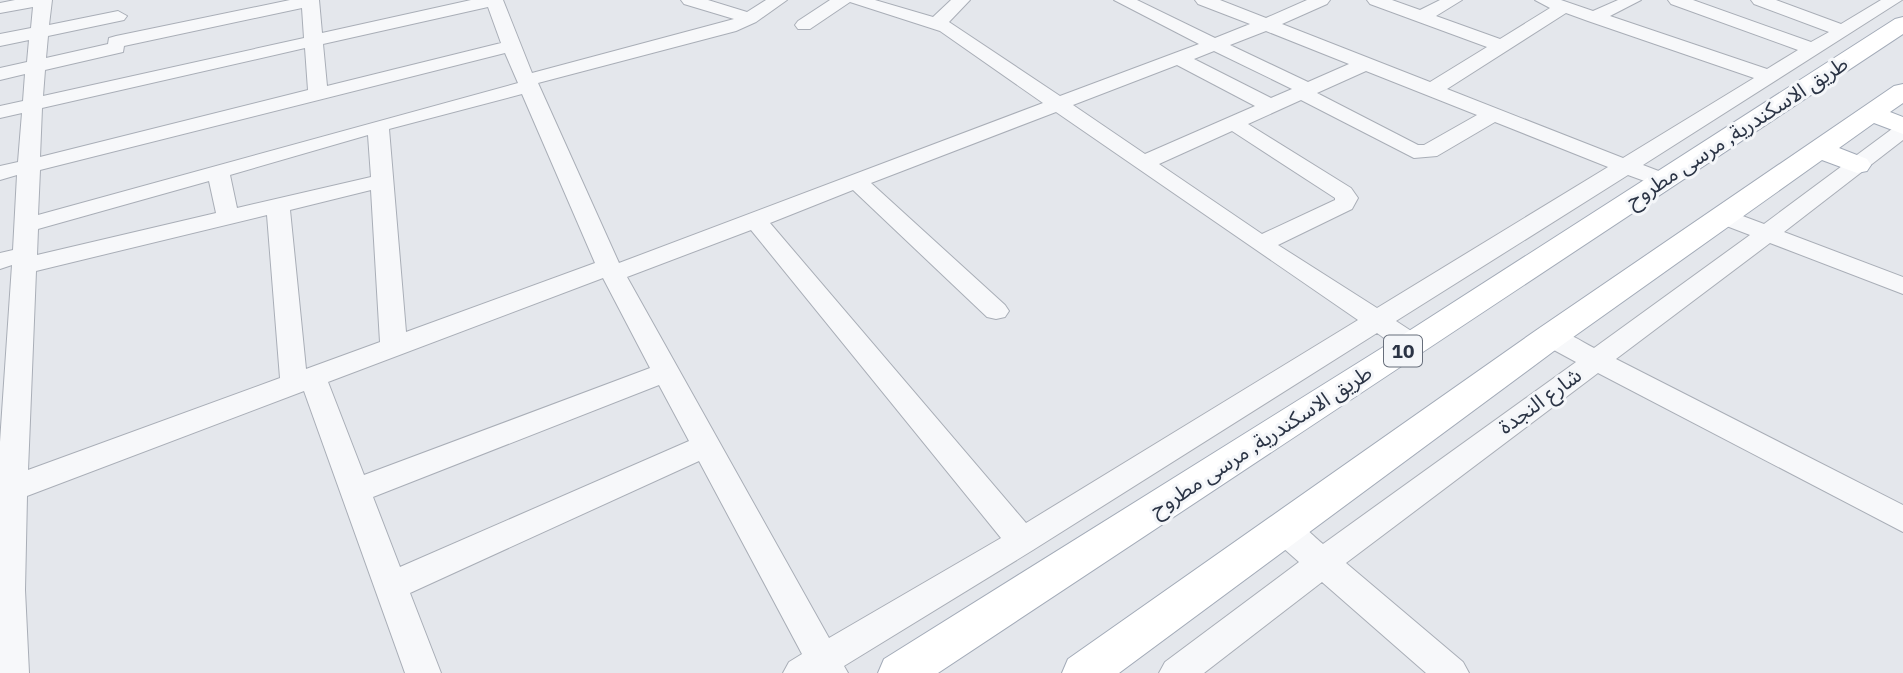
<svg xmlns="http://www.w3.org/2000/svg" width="1903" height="673" font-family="'IBM Plex Sans','Noto Sans Arabic',sans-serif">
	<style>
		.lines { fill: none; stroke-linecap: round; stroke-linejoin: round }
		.minor-casing { stroke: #a9aeb7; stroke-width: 2 }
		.major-casing { stroke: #a3abb8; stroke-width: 2 }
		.minor { fill: #f7f8fa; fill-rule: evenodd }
		.major { fill: #fff; fill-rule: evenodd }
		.labels { text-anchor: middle; stroke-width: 6; stroke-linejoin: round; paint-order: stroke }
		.shield { fill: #f4f6f9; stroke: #676e7b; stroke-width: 2 }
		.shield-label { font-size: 19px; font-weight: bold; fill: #2b3445 }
		.street-label { font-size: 21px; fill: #2b3445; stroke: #f4f6f9 }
	</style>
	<rect width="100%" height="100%" fill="#e4e7ec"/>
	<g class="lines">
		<defs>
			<path id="minor" d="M15,0H52L49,25L118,11L127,16L124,20L48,36L46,58L108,44L109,38L116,36L290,0H319L322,33L471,0H503L532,73L734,19L684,4L681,0H708L747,12L766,0H787L756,22L736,31L538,83L619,263L1043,103L940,31L850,2L810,29H798L795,25L798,21L830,0H875L933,17L951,0H970L949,22L1060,96L1199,44L1114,0H1137L1215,38L1250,24L1198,4L1195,0H1220L1266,18L1307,0H1330L1327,4L1282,24L1430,82L1487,47L1370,4L1367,0H1392L1420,10L1440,0H1462L1436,16L1500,39L1550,8L1535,0H1561L1593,11L1618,0H1641L1610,16L1767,69L1798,50L1671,4L1668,0H1693L1811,42L1829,32L1754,4L1751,0H1776L1841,24L1881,0H1902L1643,165L1669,175L1672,180L1669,185L1661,187L1628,175L1396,321L1422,338L1426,344L1422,350C1404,356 1392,343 1377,333L1033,550L844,666L848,673H783L789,662L802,654L699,461L410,593L441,673H405L304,391L27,496L25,590L29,673H0V442L12,265L0,269V253L13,250L17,175L0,180V166L18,162L22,113L0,118V106L23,101L25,74L0,80V68L27,62L29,40L0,46V34L31,28L33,7L0,13V3ZM488,7L501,43L327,86L323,44ZM302,8L304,38L43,96L45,70L123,52L124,46ZM1566,13L1588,21L1754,78L1623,158L1447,89ZM1266,31L1349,64L1308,82L1230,45ZM305,48L308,90L40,157L42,108ZM1214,51L1292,89L1271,98L1194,59ZM505,53L518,83L38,215L40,170ZM1177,65L1255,106L1145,154L1073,105ZM1366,71L1477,115L1424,145H1418L1317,93ZM522,94L595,263L406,332L389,129ZM1301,100L1414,158L1437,156L1495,122L1608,167L1377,308L1278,245L1352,209L1358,198L1351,188L1248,124ZM1056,112L1358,320L1026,523L770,223L853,190L987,317L996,319L1005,317L1009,311L1005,305L871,183ZM1232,131L1335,198V200L1262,234L1159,164ZM368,135L371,177L237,208L230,175ZM209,181L216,213L37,255L38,229ZM371,190L380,342L306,369L290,210ZM267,215L280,378L28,470L36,271ZM751,230L1001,538L829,638L627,277ZM603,278L650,368L364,475L328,382ZM659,385L689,441L400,567L373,497Z
				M1903,124V140L1784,232L1903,277V294L1770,243L1616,359L1903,505V532L1598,373L1346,563L1463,662L1469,673H1426L1322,582L1204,673H1159L1165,662L1299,562L1273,539L1268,530L1273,521C1295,513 1307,531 1323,544L1576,362L1541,343L1537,337L1541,331C1559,325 1578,340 1594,348L1750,235L1716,222L1712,217L1716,212H1732L1764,224L1896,126Z"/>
			<path id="major" d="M1903,17V34L938,673H878L884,659L1401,336L1895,19Z
				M1903,84V103L1890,112L1903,117V134L1874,123L1839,148L1867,159L1871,165L1867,171L1857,173L1822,160L1562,345L1119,673H1062L1068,659L1538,329L1894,86Z"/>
		</defs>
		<use href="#minor" class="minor-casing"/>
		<use href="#major" class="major-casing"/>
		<use href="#minor" class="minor"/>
		<use href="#major" class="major"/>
	</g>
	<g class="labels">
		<rect class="shield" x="1384" y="335.5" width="38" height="31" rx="5"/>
		<g class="shield-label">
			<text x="1403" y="358">10</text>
		</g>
		<g class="street-label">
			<text transform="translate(1737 132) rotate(-33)" y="7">طريق الاسكندرية, مرسى مطروح</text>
			<text transform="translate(1540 401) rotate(-36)" y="7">شارع النجدة</text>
			<text transform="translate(1261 441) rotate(-33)" y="7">طريق الاسكندرية, مرسى مطروح</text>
		</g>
	</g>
</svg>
